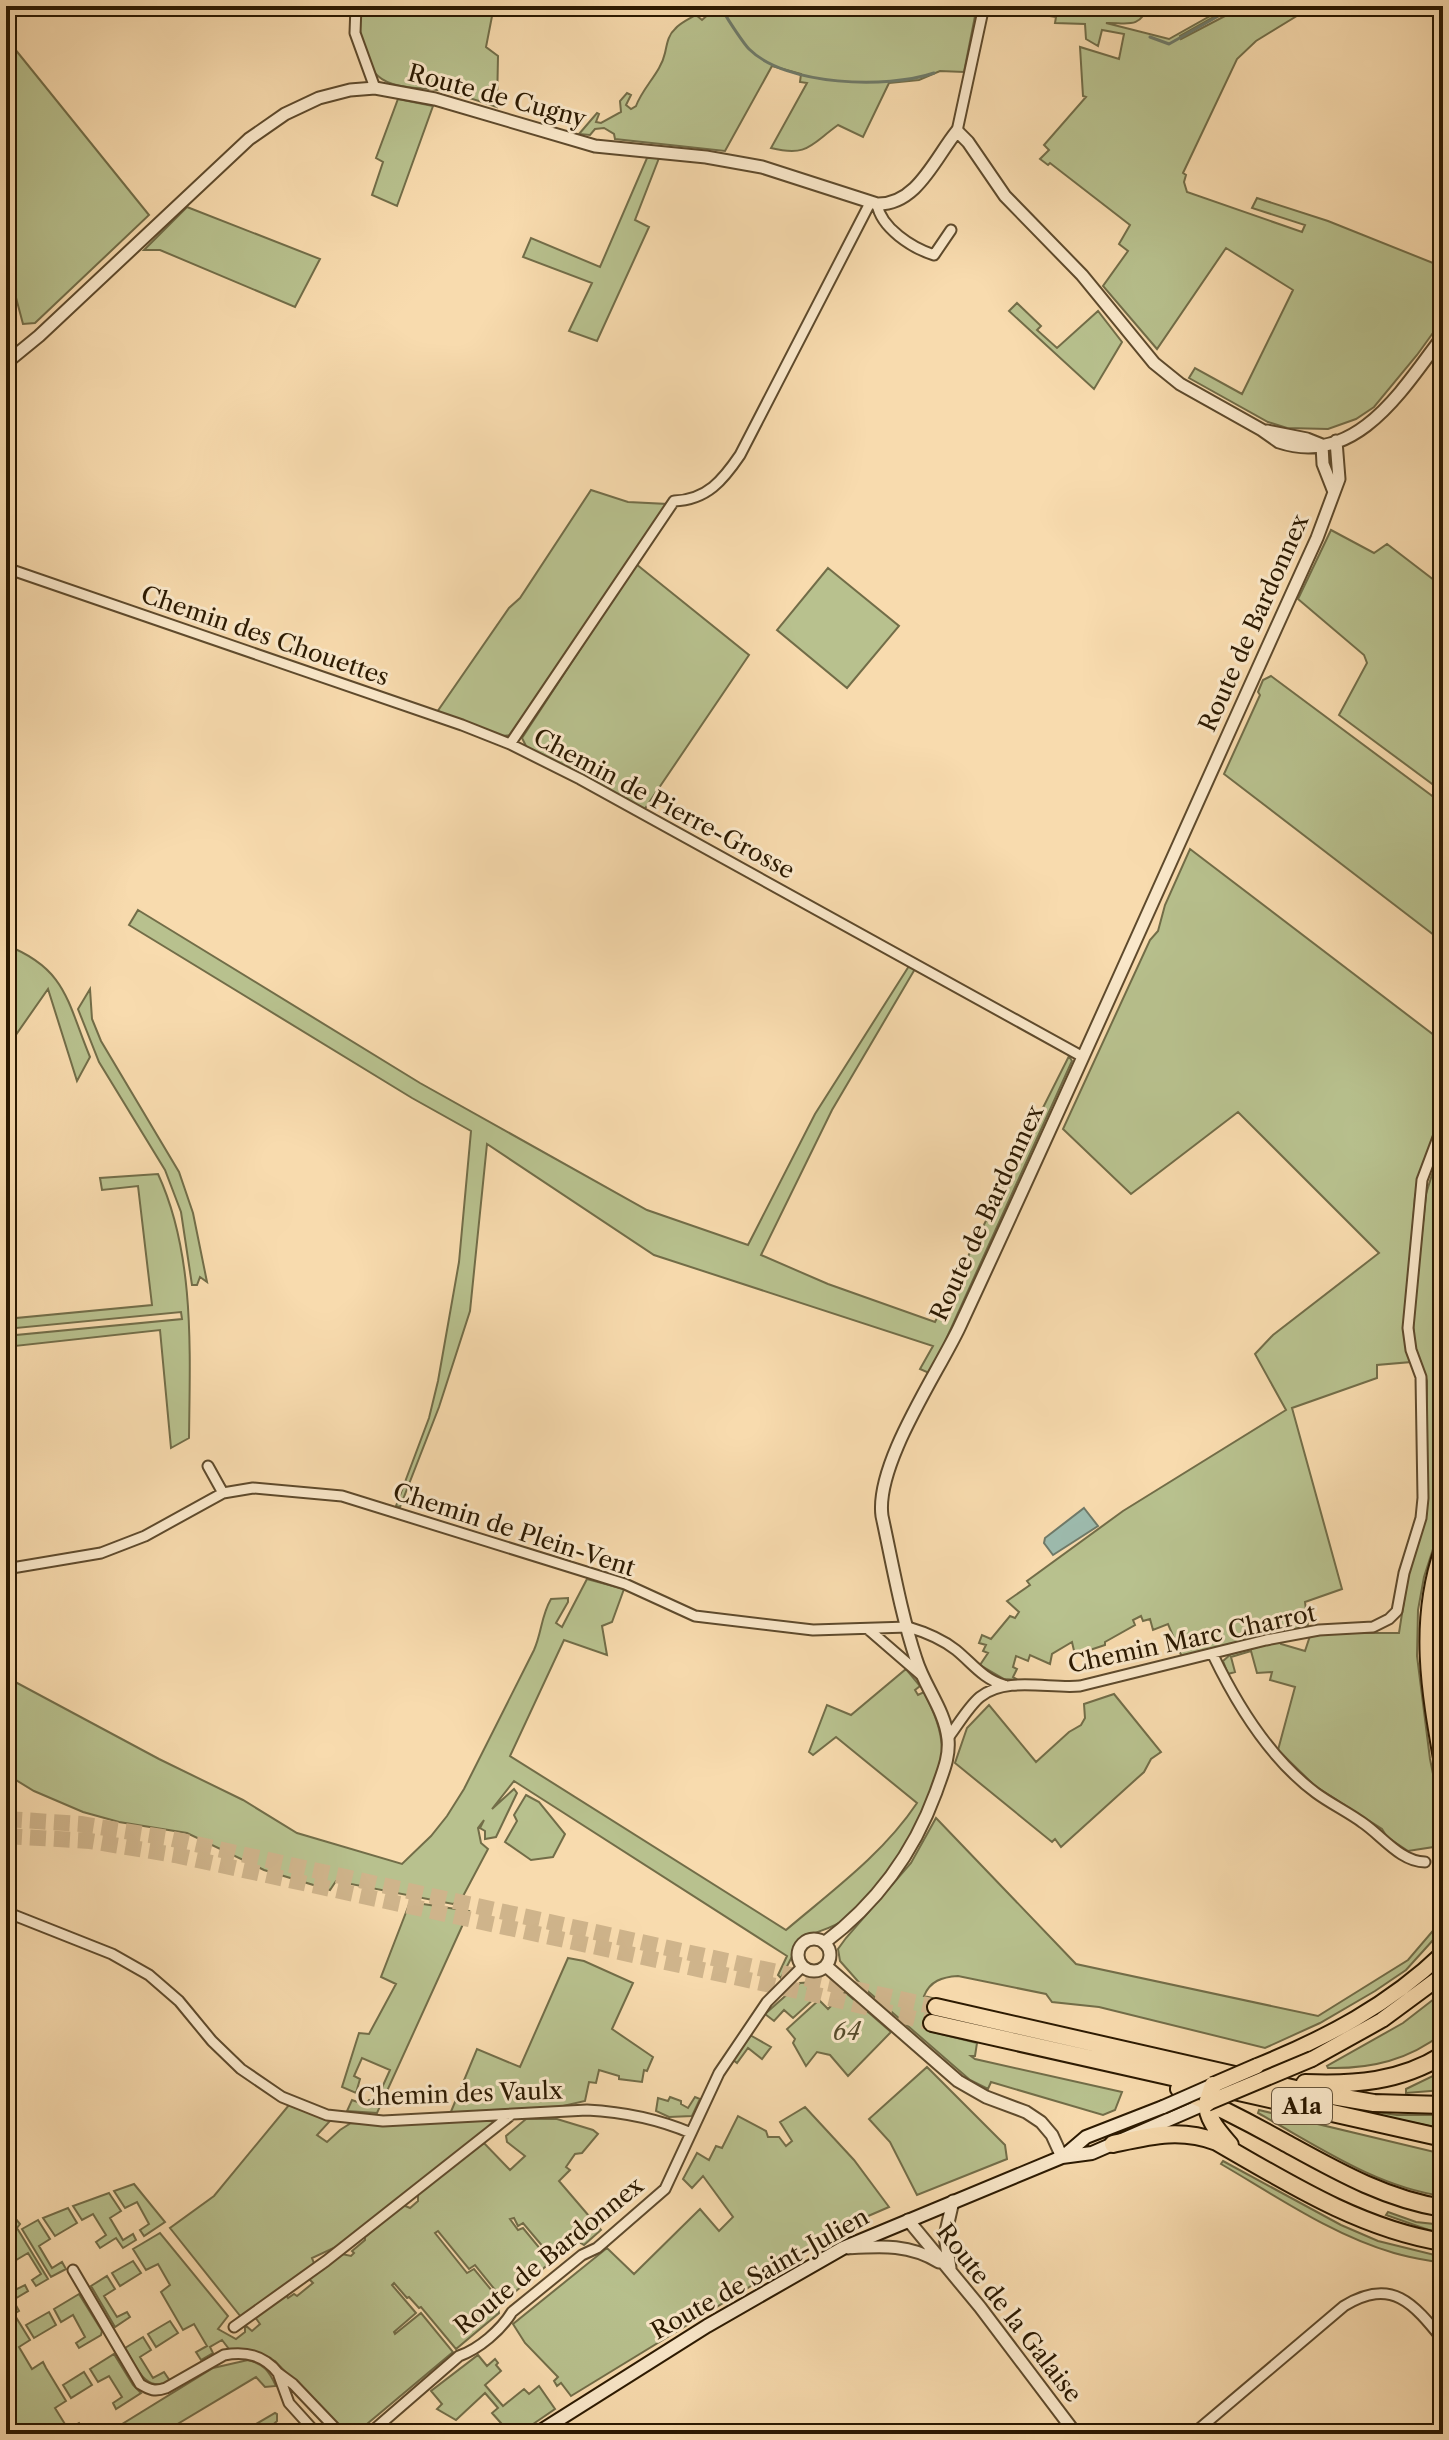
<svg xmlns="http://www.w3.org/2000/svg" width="1449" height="2440" font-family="'Libre Caslon Text',serif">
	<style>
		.green { fill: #b8c18e; stroke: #726d48; stroke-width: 2 }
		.water { fill: #9dbbae; stroke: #6f7a69; stroke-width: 2 }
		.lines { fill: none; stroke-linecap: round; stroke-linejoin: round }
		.stream { stroke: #6f7a69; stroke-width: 3 }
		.motorway-tunnel { stroke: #cfb48b; stroke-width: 16; stroke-dasharray: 16 8; stroke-linecap: butt }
		.minor-casing { stroke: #5e4a2c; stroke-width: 13 }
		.tertiary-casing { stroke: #5e4a2c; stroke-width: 15 }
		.secondary-casing { stroke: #2b1901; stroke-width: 16 }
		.primary-casing { stroke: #2b1901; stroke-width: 18 }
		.motorway-casing { stroke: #2b1901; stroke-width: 20 }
		.minor { stroke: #fae8ca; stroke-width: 9 }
		.tertiary { stroke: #fae8ca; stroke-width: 11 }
		.secondary { stroke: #fae8ca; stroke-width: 12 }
		.primary { stroke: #f8dbae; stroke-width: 14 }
		.motorway { stroke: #f8dbae; stroke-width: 16 }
		.secondary-bridge-casing { stroke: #2b1901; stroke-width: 16; stroke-linecap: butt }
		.primary-bridge-casing { stroke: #2b1901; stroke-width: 18; stroke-linecap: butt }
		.motorway-bridge-casing { stroke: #2b1901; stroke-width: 20; stroke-linecap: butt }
		.secondary-bridge { stroke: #fae8ca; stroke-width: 12 }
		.primary-bridge { stroke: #f8dbae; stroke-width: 14 }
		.motorway-bridge { stroke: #f8dbae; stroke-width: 16 }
		.labels { text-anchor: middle; stroke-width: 6; stroke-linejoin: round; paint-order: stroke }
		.shield { fill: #fae8ca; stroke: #69573d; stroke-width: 2 }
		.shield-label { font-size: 22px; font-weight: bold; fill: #2b1901 }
		.street-label { font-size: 24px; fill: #2b1901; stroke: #fae8ca }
		.park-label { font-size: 24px; font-style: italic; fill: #554b2b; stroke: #fae8ca }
	</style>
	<rect width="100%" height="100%" fill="#f8dbae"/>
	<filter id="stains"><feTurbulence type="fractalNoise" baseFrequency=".0025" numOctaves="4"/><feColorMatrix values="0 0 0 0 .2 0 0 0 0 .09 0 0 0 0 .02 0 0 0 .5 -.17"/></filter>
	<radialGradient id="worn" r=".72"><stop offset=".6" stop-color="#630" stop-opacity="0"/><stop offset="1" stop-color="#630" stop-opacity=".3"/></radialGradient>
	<path class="green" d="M359,6H494L486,47L498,56L497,107C479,101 462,95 443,91C424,87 393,90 378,76C362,62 358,26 359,6Z
		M707,6H977L964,72L940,71L919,80L889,83L863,137L838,125C810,145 808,157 771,148L807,83L800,82L801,74L772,66L725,151L615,139L614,134L604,128L595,129L590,135L579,134L597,113L599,114L596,122L601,123L621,112L620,101L627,93L631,95L626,105L631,109L636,106C643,87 661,72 665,53C667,44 668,35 675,29C680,23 689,19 696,15L702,20L711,12Z
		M989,6H1147C1141,30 1124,22 1106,23L1169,39L1228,6H1233L1180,36L1181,39L1244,6H1313L1256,41L1237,59L1183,173L1186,175L1184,182L1187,192L1302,232L1305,225L1252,208L1257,198L1328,221L1443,267V319L1417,355L1374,407L1356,419L1328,429L1287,428L1268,422L1189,378L1195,368L1242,394L1293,290L1226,248L1157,349L1103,286L1128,251L1119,244L1130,225L1050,163L1048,165L1040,159L1049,150L1044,145L1086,97L1083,96L1080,47L1119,59L1124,34L1102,30L1098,46L1086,39L1085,24L1055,23L1056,17Z
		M6,38L149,215L35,323L23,324L6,260V152L8,151Z
		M398,99L433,106L397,206L372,195L383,162L376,158Z
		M647,158H659L635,220L649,227L597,341L569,331L592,283L523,257L531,238L600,267Z
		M187,207L320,259L295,307L160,250H144Z
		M1017,303L1041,326L1037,330L1057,348L1098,311L1122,342L1094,389L1009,311Z
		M591,490L628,502L667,504L512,735L502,736L437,712L509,608L520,598Z
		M1331,530L1374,553L1387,544L1443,587V792L1339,715L1367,663L1364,655L1298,599Z
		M636,564L749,655L644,810L527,748L522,738Z
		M828,568L899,626L847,688L777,630Z
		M1271,676L1443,804V942L1224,774L1260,695L1258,692L1263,680Z
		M1190,849L1443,1042V1114L1423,1163L1415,1197L1405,1330L1411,1362L1377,1365V1378L1292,1408L1342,1589L1305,1602L1308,1626L1182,1657L1168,1624L1153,1630L1150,1619L1143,1621L1141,1616L1133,1620L1135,1625L1105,1642V1645L1075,1655L1072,1642L1052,1654L1050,1664L1030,1655L1028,1661L1016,1656L1013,1667L1017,1669L1013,1677L1018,1680L1004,1679L980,1665L988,1653L983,1651L986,1645L979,1643L982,1635L991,1639L1010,1616L1015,1618L1019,1612L1007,1601L1030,1585L1027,1581L1123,1511L1286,1410L1255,1354L1273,1335L1379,1253L1238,1112L1131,1194L1063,1129L1150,940L1158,931L1165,905Z
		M138,910L420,1083L647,1210L748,1245L815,1114L909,966L915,969L832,1110L761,1255L828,1284L935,1322L1069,1056L1072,1061L944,1344L929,1373L920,1369L933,1346L654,1255L487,1144L470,1311L439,1407L400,1507L396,1506L429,1418L438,1381L459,1262L471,1131L412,1098L129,925Z
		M6,945C67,969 67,1002 90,1057L77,1081L48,989L6,1049Z
		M90,989L92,1019L101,1041L179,1172L193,1213L207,1282L200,1277L197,1285H192L181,1212L165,1170L99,1062L78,1009Z
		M1443,1139V1518L1424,1577L1418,1610L1417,1656L1430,1759L1443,1823V1880L1438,1876L1434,1847L1408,1851L1387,1837L1382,1829L1315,1786L1278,1750L1295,1687L1270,1680L1272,1672L1257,1673L1251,1651L1231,1657L1235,1672L1228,1674L1223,1661L1231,1654L1281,1641V1644L1305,1651L1310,1636L1328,1633H1399L1408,1575L1427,1512V1381L1414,1343L1413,1319L1426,1194Z
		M158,1174C195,1254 190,1351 189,1438L171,1448L160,1330L6,1347V1336L182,1319L181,1312L6,1329V1319L152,1305L138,1186L102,1190L100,1178Z
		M587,1579L624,1589L612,1622L602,1626L607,1655L564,1640L510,1756L786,1930C832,1891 883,1854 917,1803L836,1737L813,1755L809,1752L827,1705L851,1715L906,1669L920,1686L915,1690L918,1695L924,1692C933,1710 942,1730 942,1751C942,1763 936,1775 932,1786C915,1835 886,1886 845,1919C831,1930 815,1931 801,1939L781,1978L778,1975L787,1956L514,1781L492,1809L514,1789L517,1793L496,1837L485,1839V1831L480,1828L484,1820L478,1828L481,1843L488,1849L461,1900L453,1904L336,1881L330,1890L264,1870L187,1833L119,1822L83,1812L34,1791L6,1774V1677L159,1759L243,1800L297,1833L402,1864L431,1836L447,1816L464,1789L534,1650C542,1632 541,1616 551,1599L568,1598V1602L556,1623L562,1627Z
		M1114,1694L1161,1752L1151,1759L1144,1772L1061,1847L1055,1839L1052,1842L955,1763L967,1728L989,1705L1036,1762L1069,1732L1081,1725L1085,1718L1084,1704Z
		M526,1795L539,1802L565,1834L553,1857L531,1860L505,1842L517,1821L514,1815Z
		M936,1818L1076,1964L1318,2016L1408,1960L1443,1919V1929L1406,1970L1375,1991L1320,2023L1265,2048L1099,2007L1052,2002L1046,1994L958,1976C942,1977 930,1981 924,1996L936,1999L929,2031L977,2043L975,2056H971L975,2059L1122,2092L1115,2110L1103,2115L991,2082L988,2089L970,2080L863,1987L840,1961L838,1949L846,1938L911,1863Z
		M410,1902L469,1911L377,2113L347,2111L352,2100L366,2105L369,2100L376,2101L390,2070L362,2058L354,2076L360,2079L356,2093L342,2087L359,2033L369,2034L396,1984L381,1977Z
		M568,1958L584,1961L633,1983L612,2029L653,2057L647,2071L644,2070L642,2082L619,2079V2076L599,2070L596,2083L589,2082L585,2101L541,2111L450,2114L477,2049L520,2067Z
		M816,1982L808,1989L816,1997L793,2018L784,2010L774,2021L765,2014L800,1983Z
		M845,1992L891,2032L848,2076L830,2055L817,2052L806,2066L793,2043L795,2039L787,2029L819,2000L828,2009Z
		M1443,1992V2033C1409,2060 1371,2069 1328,2068L1327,2066L1403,2023Z
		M750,2035L771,2047L762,2059L748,2048L737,2063L732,2059Z
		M927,2067L1005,2145L1007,2159L917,2195L890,2142L869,2119Z
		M1443,2071V2090L1406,2093V2089Z
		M670,2097L681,2101V2104L688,2108L695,2097L700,2099L692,2116L669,2117L656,2111L658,2098L668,2101Z
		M289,2105L330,2121L317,2135L327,2142L340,2130L351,2123L390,2124L497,2119V2123L338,2246L312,2258L315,2266L241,2317L170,2228L214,2196Z
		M805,2107L854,2160L889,2207L859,2220L571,2396L561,2383L557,2386L554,2381L558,2377L525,2343L513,2324L607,2248L634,2274L700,2209L719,2231L733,2217L703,2176L692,2188L683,2179L697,2153L709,2160L716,2146L722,2148L738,2116L766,2131L768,2137H779L786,2146L792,2141L780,2122Z
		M1259,2110L1443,2154V2196C1376,2187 1316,2145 1258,2113Z
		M1369,2111L1397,2115H1443V2129L1369,2113Z
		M526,2119H557L593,2130L598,2134L582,2153L575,2154L566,2167L570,2170L559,2181L601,2230L584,2245L579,2242L555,2261L523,2223L518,2226L514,2218L510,2219L518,2230L523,2228L551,2262L504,2301L475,2265L469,2269L438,2231L435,2233L467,2273L474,2269L502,2303L498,2307L499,2313L456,2349L421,2307L419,2308L409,2297L407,2298L394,2283L392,2285L416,2313L394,2332L395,2334L421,2313L453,2352L355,2434L346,2428L342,2431L275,2361L248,2350L229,2349L222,2340L210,2347L213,2353L201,2360L196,2352L207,2346L194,2324L183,2330L161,2292L170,2285L158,2264L146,2270L133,2249L160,2233L228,2316L218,2329L236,2339L245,2332V2325L252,2331L260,2324L255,2317L286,2295L288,2298L294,2294L297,2296L313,2283L309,2279L342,2254L351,2256L354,2253L352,2251L365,2240V2237L403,2205L410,2208L418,2201V2193L484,2143L510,2170L525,2156L507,2142L506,2136Z
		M1223,2161L1341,2225L1378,2241L1443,2257V2263C1427,2260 1410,2258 1394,2253C1332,2235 1276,2196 1221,2164Z
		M134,2184L165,2222L144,2236L140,2230L149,2224L137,2202L125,2208L114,2191Z
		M109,2193L121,2211L110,2218L123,2240L133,2234L136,2240L123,2248L116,2238L100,2248L96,2242L106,2235L93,2214L82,2220L73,2206Z
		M6,2207L20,2224L17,2228L48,2279L36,2286L32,2280L41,2274L28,2253L6,2266Z
		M68,2208L77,2223L55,2236L43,2218Z
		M1388,2212L1416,2222L1443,2225V2235L1386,2215Z
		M38,2220L50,2239L39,2246L52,2268L62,2262L66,2269L51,2277L22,2229Z
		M133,2261L141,2273L120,2286L112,2273Z
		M6,2276L15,2290L25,2285L28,2291L13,2300L19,2311L14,2314L30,2340L19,2347L32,2369L43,2362L46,2368L66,2401L55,2408L68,2429L79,2423L85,2434H6V2311L11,2308L6,2300Z
		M107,2276L115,2289L104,2296L117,2317L127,2312L130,2317L115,2327L91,2286Z
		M79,2294L102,2331L101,2335L79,2348L76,2343L85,2337L73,2315L61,2322L54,2309Z
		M49,2312L56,2325L34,2338L26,2325Z
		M170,2321L178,2333L156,2347L148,2334Z
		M143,2337L151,2350L140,2357L153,2378L164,2372L170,2381C145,2394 136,2366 125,2348Z
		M114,2354L133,2385L141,2393L116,2409L113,2403L122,2397L109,2376L98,2382L90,2369Z
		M478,2355L487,2366L495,2359L498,2363L496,2365L501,2371L485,2385L503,2406L524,2389L529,2394L539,2386L555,2409L520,2433L514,2426L508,2431L492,2413L498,2408L485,2393L456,2420L437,2409L442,2404L431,2391Z
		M248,2360C264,2364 269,2371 276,2386L265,2387L256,2377L176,2425L178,2434H106L213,2368Z
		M84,2372L92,2385L71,2398L63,2385Z
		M275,2413L277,2414V2421L263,2434H239Z"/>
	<path class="water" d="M1084,1508L1098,1526L1053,1555L1044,1543L1045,1538Z"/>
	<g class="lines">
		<path class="stream" d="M725,14C728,20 744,44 749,49C786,86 887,89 934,73
			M1150,37L1169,44L1236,6"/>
		<path class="motorway-tunnel" d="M6,1819L81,1824L168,1838L936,2007
			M6,1836L90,1841L175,1855L817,1995L932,2023"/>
		<defs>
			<path id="minor" d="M356,6L355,33L375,88
				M957,131L984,6
				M877,204C881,228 912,248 934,255L951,230
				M6,568L462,725L510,744L580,779L1083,1057
				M510,744L674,501C707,500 723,480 740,455L870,203
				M208,1466L223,1493
				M6,1569L101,1553L145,1536L223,1493L253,1488L342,1496L625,1584L695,1616L813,1630L908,1627C925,1632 942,1639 956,1650C972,1663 983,1679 1004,1685
				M868,1629L920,1674
				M1213,1655C1237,1705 1270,1759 1316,1793C1331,1804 1348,1812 1363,1823C1382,1836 1401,1862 1425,1862
				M948,1738C958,1725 968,1707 980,1697C1006,1676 1049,1689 1080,1686L1266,1640L1319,1630L1373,1627L1389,1619L1397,1611L1404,1573L1421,1518L1423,1498L1421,1377L1411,1350L1408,1328L1422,1180L1443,1124
				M6,1912L112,1954L149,1975L179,2001L212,2041L241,2069L282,2097L327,2115L383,2121L587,2110C624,2112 656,2118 691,2133
				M73,2270L140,2384C150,2390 155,2392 166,2388L224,2355C246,2351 264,2355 278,2373
				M234,2327L326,2261L511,2115
				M317,2434L289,2403L278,2373L293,2384L335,2428V2434
				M369,2434L459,2356C479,2349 501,2330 512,2312L582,2255L597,2248L665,2189L719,2073L767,2002L802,1967
				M1193,2434L1344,2306C1392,2277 1413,2303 1443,2340"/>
			<path id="tertiary" d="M6,363L39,336L249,139L285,114L319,98L350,90L375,88L435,99L595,146L706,157L762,167L877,204C917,205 935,158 957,131L968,142L1005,196L1082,275L1154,363L1180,384L1262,430L1279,442C1357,468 1404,387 1443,336
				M1267,431L1307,439L1322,445
				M1322,445L1323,464L1334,492
				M798 1955a16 16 0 1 1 32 0a16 16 0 1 1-32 0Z
				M824,1943C876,1904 914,1852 936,1792C942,1774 950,1758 948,1739C945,1710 924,1686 916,1659C901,1614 892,1562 882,1516C875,1465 936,1376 959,1328C1081,1066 1197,801 1317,538L1339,479L1336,441
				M826,1966L958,2081L986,2097L1026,2112L1041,2122L1052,2135L1062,2157
				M908,2220L980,2307L1076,2434
				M848,2248C882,2246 909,2244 939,2262
				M950,2268L945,2236L953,2201"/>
			<path id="secondary" d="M1065,2155L1086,2137L1163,2107
				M536,2434L707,2326L843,2248L1062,2157L1092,2153L1207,2103"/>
			<path id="primary" d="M1312,2059L1382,2020L1443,1975
				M1257,2066C1326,2038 1389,2005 1443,1953"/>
			<path id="motorway" d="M1443,1550C1418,1622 1430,1691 1443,1764
				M936,2007L1309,2092L1374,2103L1443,2105
				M932,2023L1443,2138
				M1305,2083C1354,2085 1400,2082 1443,2055
				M1179,2089C1215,2105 1250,2123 1284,2142C1335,2170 1385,2199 1443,2208
				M1207,2103C1207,2120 1219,2132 1230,2145
				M1113,2144C1150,2136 1180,2128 1217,2142C1288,2183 1361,2229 1443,2242"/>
		</defs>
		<use href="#minor" class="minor-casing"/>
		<use href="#tertiary" class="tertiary-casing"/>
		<use href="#secondary" class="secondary-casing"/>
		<use href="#primary" class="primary-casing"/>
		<use href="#motorway" class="motorway-casing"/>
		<use href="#minor" class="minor"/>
		<use href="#tertiary" class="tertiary"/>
		<use href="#secondary" class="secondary"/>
		<use href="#primary" class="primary"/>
		<use href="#motorway" class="motorway"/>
		<defs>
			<path id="secondary-bridge" d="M1163,2107L1213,2085"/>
			<path id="primary-bridge" d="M1213,2085L1257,2066
				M1207,2103L1312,2059"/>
			<path id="motorway-bridge" d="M1207,2103L1213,2085"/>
		</defs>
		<use href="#secondary-bridge" class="secondary-bridge-casing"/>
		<use href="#primary-bridge" class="primary-bridge-casing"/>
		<use href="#motorway-bridge" class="motorway-bridge-casing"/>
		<use href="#secondary-bridge" class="secondary-bridge"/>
		<use href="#primary-bridge" class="primary-bridge"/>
		<use href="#motorway-bridge" class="motorway-bridge"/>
	</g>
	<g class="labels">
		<rect class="shield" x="1272" y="2088" width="60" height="36" rx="6"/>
		<g class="shield-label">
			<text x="1302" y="2114">A1a</text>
		</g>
		<g class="street-label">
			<text transform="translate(497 96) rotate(15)" y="8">Route de Cugny</text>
			<text transform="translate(1254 623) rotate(-66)" y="8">Route de Bardonnex</text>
			<text transform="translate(265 636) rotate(19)" y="8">Chemin des Chouettes</text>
			<text transform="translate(664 804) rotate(28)" y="8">Chemin de Pierre-Grosse</text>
			<text transform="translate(987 1213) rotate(-65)" y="8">Route de Bardonnex</text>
			<text transform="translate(514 1530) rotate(18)" y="8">Chemin de Plein-Vent</text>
			<text transform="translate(1192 1639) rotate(-12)" y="8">Chemin Marc Charrot</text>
			<text transform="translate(460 2094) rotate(-2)" y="8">Chemin des Vaulx</text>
			<text transform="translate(549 2256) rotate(-39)" y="8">Route de Bardonnex</text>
			<text transform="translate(760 2274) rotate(-29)" y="8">Route de Saint-Julien</text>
			<text transform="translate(1009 2313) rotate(52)" y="8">Route de la Galaise</text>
		</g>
		<g class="park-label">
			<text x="846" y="2040">64</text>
		</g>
	</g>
	<rect width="1449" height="2440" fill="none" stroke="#f8dbae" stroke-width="32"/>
	<rect x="8" y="8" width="1433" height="2424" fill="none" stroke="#2b1901" stroke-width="4"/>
	<rect x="16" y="16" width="1417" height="2408" fill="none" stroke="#2b1901" stroke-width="2"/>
	<rect width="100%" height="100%" filter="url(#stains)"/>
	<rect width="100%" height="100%" fill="url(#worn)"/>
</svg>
